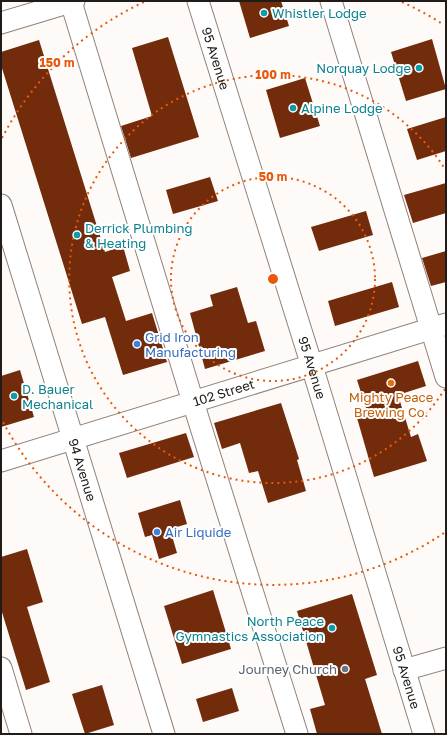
<svg xmlns="http://www.w3.org/2000/svg" width="447" height="735" font-family="'Golos Text',sans-serif">
	<style>
		.building { fill: #722b0b }
		.lines { fill: none; stroke-linecap: round; stroke-linejoin: round }
		.minor-casing { stroke: #928279; stroke-width: 23 }
		.minor { stroke: #fff; stroke-width: 21 }
		.ring { fill: none; stroke: #e8590c; stroke-width: 2; stroke-dasharray: 2 4 }
		.culture-dot { fill: #0f9aa8; stroke: #fff; stroke-width: 1.5 }
		.shop-dot { fill: #3f7fe0; stroke: #fff; stroke-width: 1.5 }
		.food-dot { fill: #e8710a; stroke: #fff; stroke-width: 1.5 }
		.worship-dot { fill: #6b7280; stroke: #fff; stroke-width: 1.5 }
		.labels { text-anchor: middle; stroke-width: 4; stroke-linejoin: round; paint-order: stroke }
		.culture-label { font-size: 13px; fill: #0d838f; stroke: #fff; text-anchor: start }
		.street-label { font-size: 13px; fill: #221c18; stroke: #fff }
		.shop-label { font-size: 13px; fill: #366cbe; stroke: #fff; text-anchor: start }
		.food-label { font-size: 13px; fill: #c56008; stroke: #fff }
		.worship-label { font-size: 13px; fill: #5b616d; stroke: #fff; text-anchor: end }
		.centre { fill: #e8590c; stroke: #fff; stroke-width: 2 }
		.ring-label { font-size: 12px; text-anchor: middle; font-weight: bold; fill: #e8590c; stroke: #fff; stroke-width: 4; stroke-linejoin: round; paint-order: stroke }
	</style>
	<rect width="100%" height="100%" fill="#fdfaf8"/>
	<path class="building" d="M239,1H281L289,26L250,38Z
		M168,37L199,137L131,158L121,126L152,116L132,48Z
		M432,39L446,89L406,101L391,52Z
		M39,40L105,252L123,246L130,271L112,277L126,321L152,313L167,362L123,375L105,317L82,324L1,65V52Z
		M305,78L320,126L280,138L266,90Z
		M446,117V151L417,160L407,129Z
		M210,177L218,201L173,214L166,190Z
		M446,183V213L413,223L404,195Z
		M366,211L373,235L319,251L311,227Z
		M446,251V282L431,286L422,258Z
		M392,282L399,307L335,326L328,301Z
		M237,287L248,323L256,321L265,351L205,369L190,313L213,306L210,295Z
		M418,361L426,386L398,395L411,437L418,434L427,461L374,477L355,411L366,408L357,380Z
		M20,370L34,417L1,427V376Z
		M281,403L299,459L297,460L306,491L268,503L258,471L249,473L240,443L222,449L214,423Z
		M186,433L194,457L127,478L119,453Z
		M180,500L187,524L170,529L177,553L159,559L152,535L145,537L138,513Z
		M27,549L43,602L27,607L50,682L26,690L1,609V557Z
		M213,590L231,649L182,664L164,606Z
		M352,594L377,675L365,679L382,734H317L310,709L325,705L297,611Z
		M102,685L114,725L85,734L72,694Z
		M232,688L239,711L203,722L196,699Z"/>
	<g class="lines">
		<defs>
			<g id="minor">
				<path id="s1" d="M198,1L312,366L424,734"/>
				<path d="M331,1L446,377"/>
				<path d="M71,2L193,402L297,734"/>
				<path d="M1,23L74,1"/>
				<path id="s2" d="M1,205L164,734"/>
				<path id="s3" d="M1,461L446,324"/>
				<path d="M1,668L21,734"/>
				<path d="M404,670L446,658"/>
			</g>
		</defs>
		<use href="#minor" class="minor-casing"/>
		<use href="#minor" class="minor"/>
	</g>
	<g class="ring">
		<circle cx="273" cy="279" r="102"/>
		<path d="M445 389A204 204 0 1 1 445 169"/>
		<path d="M444 533A306 306 0 0 1 2 420M2 138A306 306 0 0 1 144 2M402 2A306 306 0 0 1 444 25"/>
	</g>
	<g class="culture-dot">
		<circle cx="264" cy="13" r="4"/>
		<circle cx="419" cy="68" r="4"/>
		<circle cx="293" cy="108" r="4"/>
		<circle cx="77" cy="235" r="4"/>
		<circle cx="14" cy="396" r="4"/>
		<circle cx="332" cy="628" r="4"/>
	</g>
	<g class="shop-dot">
		<circle cx="137" cy="344" r="4"/>
		<circle cx="157" cy="532" r="4"/>
	</g>
	<circle class="food-dot" cx="391" cy="383" r="4"/>
	<circle class="worship-dot" cx="345" cy="669" r="4"/>
	<g class="labels">
		<g class="culture-label">
			<text x="272" y="18">Whistler Lodge</text>
			<text x="411" y="73" text-anchor="end">Norquay Lodge</text>
			<text x="301" y="113">Alpine Lodge</text>
			<text x="85" y="233">Derrick Plumbing<tspan x="85" dy="15">&amp; Heating</tspan></text>
			<text x="22" y="394">D. Bauer<tspan x="22" dy="15">Mechanical</tspan></text>
			<text x="324" y="626" text-anchor="end">North Peace<tspan x="324" dy="15">Gymnastics Association</tspan></text>
		</g>
		<g class="street-label">
			<text dy="5" stroke="none"><textPath href="#s1" startOffset="60">95 Avenue</textPath></text>
			<text dy="5" stroke="none"><textPath href="#s1" startOffset="384">95 Avenue</textPath></text>
			<text dy="5" stroke="none"><textPath href="#s3" startOffset="233">102 Street</textPath></text>
			<text dy="5" stroke="none"><textPath href="#s2" startOffset="277">94 Avenue</textPath></text>
			<text dy="5" stroke="none"><textPath href="#s1" startOffset="708">95 Avenue</textPath></text>
		</g>
		<g class="shop-label">
			<text x="145" y="342">Grid Iron<tspan x="145" dy="15">Manufacturing</tspan></text>
			<text x="165" y="537">Air Liquide</text>
		</g>
		<g class="food-label">
			<text x="391" y="402">Mighty Peace<tspan x="391" dy="15">Brewing Co.</tspan></text>
		</g>
		<g class="worship-label">
			<text x="337" y="674">Journey Church</text>
		</g>
	</g>
	<circle cx="273" cy="279" r="6" class="centre"/>
	<g class="ring-label">
		<text x="57" y="67">150 m</text>
		<text x="273" y="79">100 m</text>
		<text x="273" y="181">50 m</text>
	</g>
	<rect width="447" height="735" fill="none" stroke="#221c18" stroke-width="4"/>
</svg>
